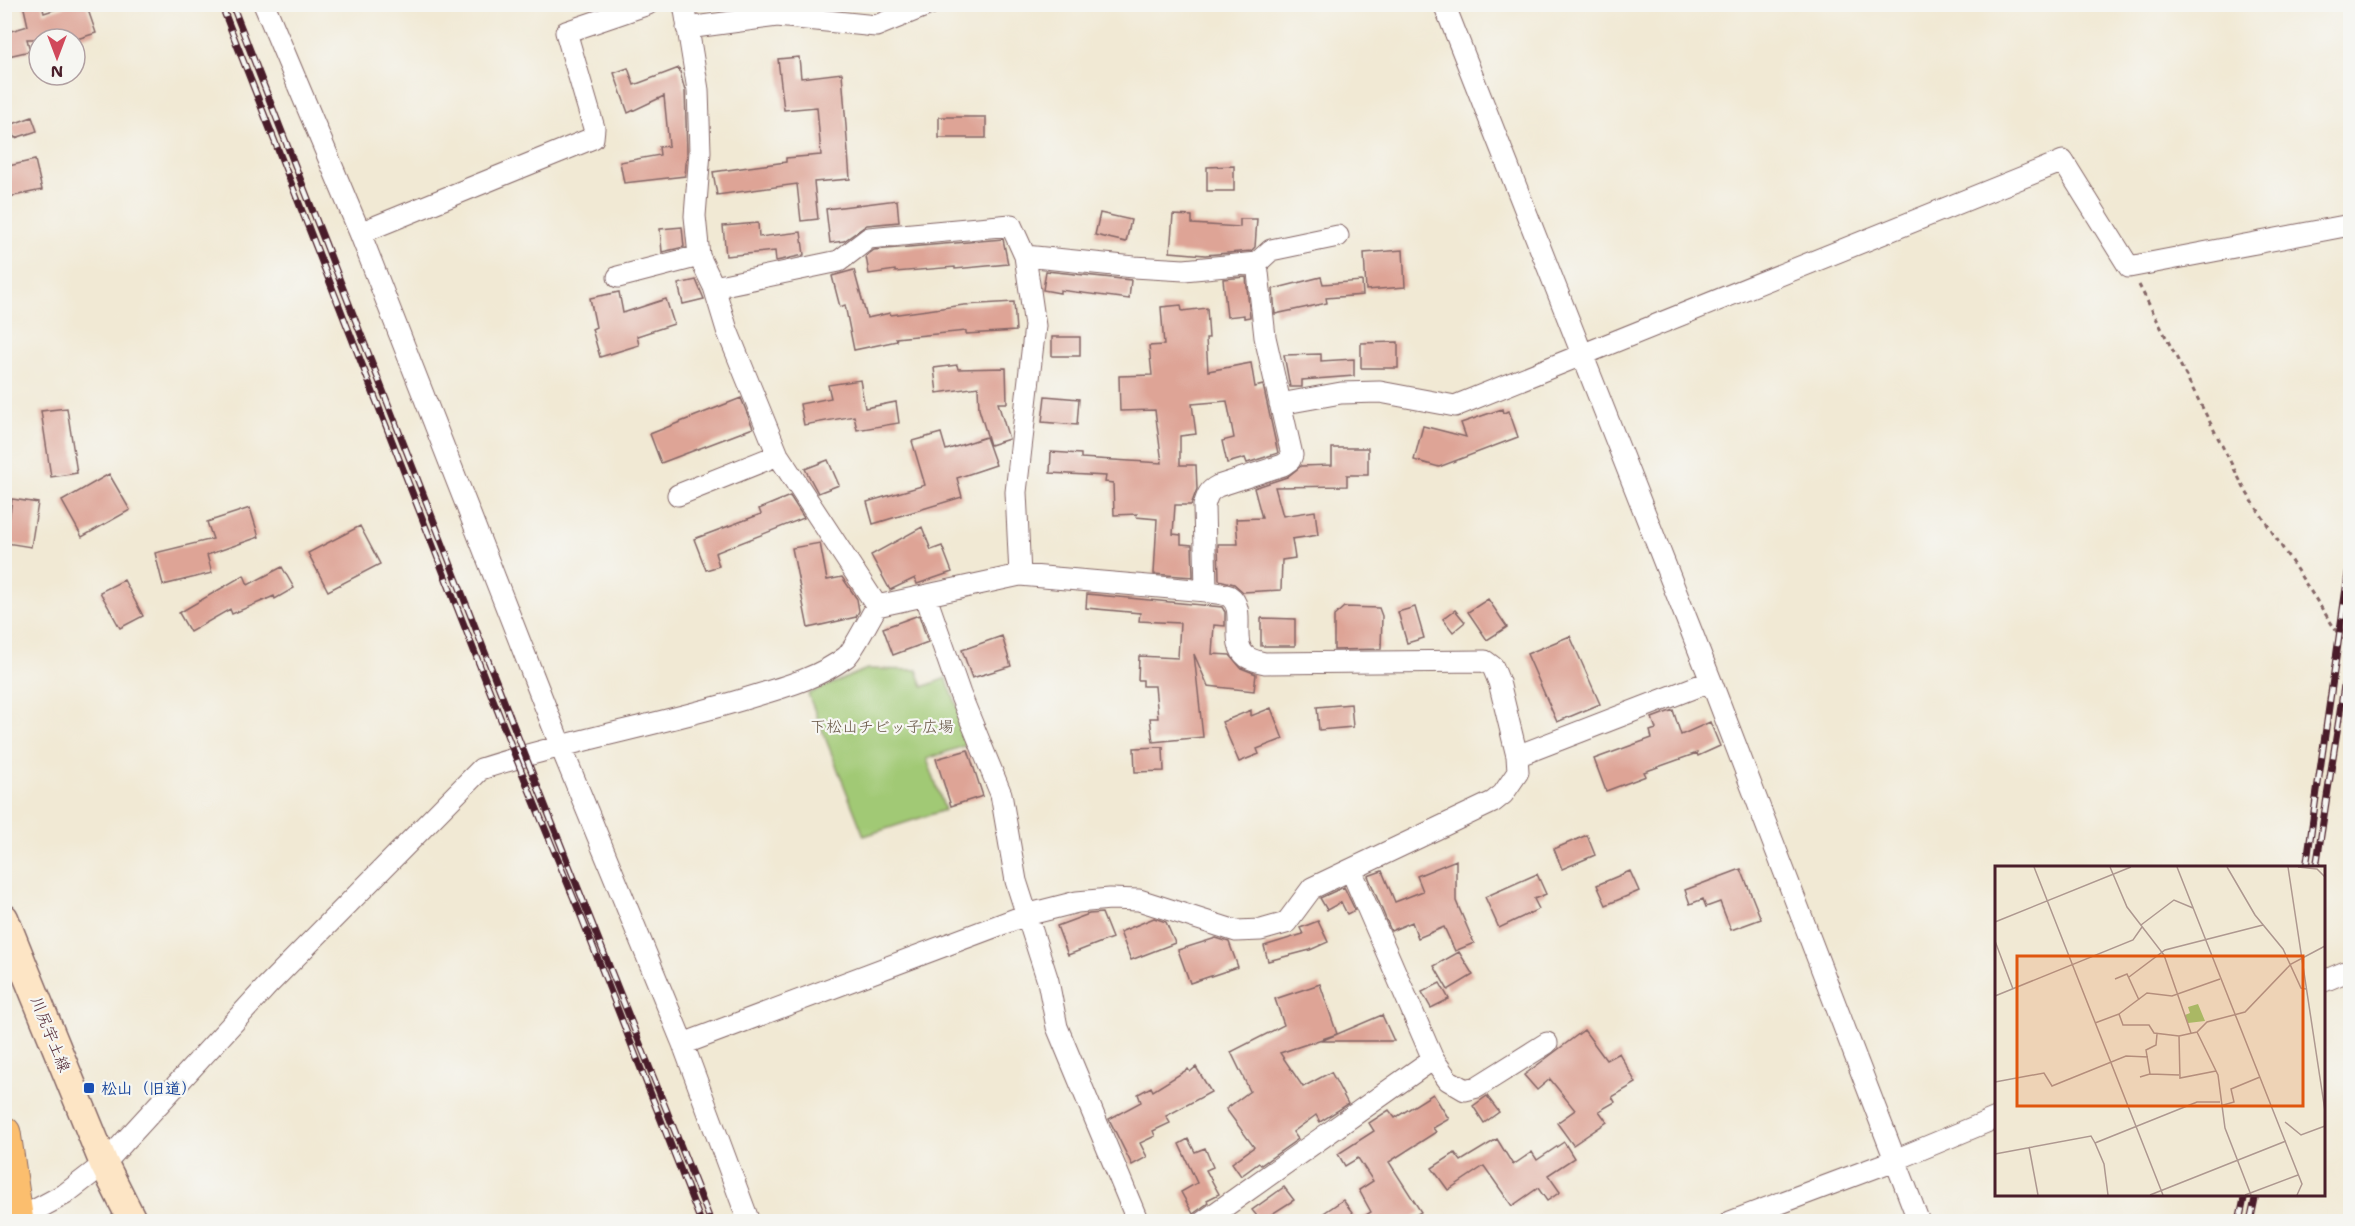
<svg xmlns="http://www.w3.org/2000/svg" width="2355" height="1226" font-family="'Shantell Sans','Klee One',sans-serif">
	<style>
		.green { fill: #a1c974; stroke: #767450; stroke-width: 1.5 }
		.building { fill: #dea496 }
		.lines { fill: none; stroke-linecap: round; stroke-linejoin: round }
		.street-casing { stroke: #846666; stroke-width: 23 }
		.secondary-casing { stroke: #846666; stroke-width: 31 }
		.primary-casing { stroke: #846666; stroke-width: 35 }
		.path { stroke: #846666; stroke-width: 3; stroke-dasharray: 4.5 4.5; stroke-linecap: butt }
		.street { stroke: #fff; stroke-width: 21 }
		.secondary { stroke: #fde5c5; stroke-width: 28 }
		.primary { stroke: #fbbe6e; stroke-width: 33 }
		.rail-casing { stroke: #4a1f2b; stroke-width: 7 }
		.rail { stroke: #f6f6f2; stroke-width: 4.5; stroke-dasharray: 14; stroke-linecap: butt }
		.transit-dot { fill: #1a4fb4; stroke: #f6f6f2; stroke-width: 2 }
		.labels { text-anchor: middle; stroke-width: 4.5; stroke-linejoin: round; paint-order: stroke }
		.park-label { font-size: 16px; fill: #645241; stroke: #f6f6f2 }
		.street-label { font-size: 16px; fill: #4a1f2b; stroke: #f6f6f2 }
		.transit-label { font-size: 16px; font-weight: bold; fill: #164399; stroke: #f6f6f2; text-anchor: start }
		.inset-road { fill: none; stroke: #ae9890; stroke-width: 1.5 }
		.view { fill: #e0560e; fill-opacity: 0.15; stroke: #e0560e; stroke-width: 3 }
		.inset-edge { fill: none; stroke: #4a1f2b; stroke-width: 3 }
	</style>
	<rect width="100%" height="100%" fill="#f6f6f2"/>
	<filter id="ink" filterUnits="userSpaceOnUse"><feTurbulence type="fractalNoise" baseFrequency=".0167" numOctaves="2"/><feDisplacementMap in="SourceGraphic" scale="12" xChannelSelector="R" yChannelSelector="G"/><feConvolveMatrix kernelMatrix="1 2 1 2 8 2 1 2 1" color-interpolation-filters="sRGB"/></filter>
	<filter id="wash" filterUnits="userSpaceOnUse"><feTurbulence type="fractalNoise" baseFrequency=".008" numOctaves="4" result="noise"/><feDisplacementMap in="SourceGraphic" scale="24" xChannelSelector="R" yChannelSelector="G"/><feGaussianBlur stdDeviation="1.35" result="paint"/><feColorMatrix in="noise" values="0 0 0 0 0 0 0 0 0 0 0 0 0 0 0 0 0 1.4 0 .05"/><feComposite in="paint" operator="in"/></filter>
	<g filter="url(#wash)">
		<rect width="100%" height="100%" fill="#f1e9d4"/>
		<path class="green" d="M867,669L917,670L923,687L946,678L972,743L927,759L945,810L864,836L808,694Z"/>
		<g id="blocks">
			<path class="building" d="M23,4H42L44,13L72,4H86L96,33L77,39H27L30,51L4,57V33L28,26Z
				M799,57L801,78L842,73L850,179L814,182L818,219L801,221L797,184L717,195L713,172L786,162V158L821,155L817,107L784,110L778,59Z
				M628,68L634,85L679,68L685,91L687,152L685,176L624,183L620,162L660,155L659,147L669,146L664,96L628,113L614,73Z
				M32,117L37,131L15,138L10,125Z
				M939,117H986V138H939Z
				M35,160L42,190L4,198V167Z
				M1234,166V191H1207V167Z
				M897,200L899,222L867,225L844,241L830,243L826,209Z
				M1100,213L1131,220L1126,242L1095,235Z
				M1173,215L1192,216V224L1240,227V219H1257L1255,247L1251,251L1205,255L1170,252Z
				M758,223L759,237L801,232L804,255L776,261L775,251L726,256L723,226Z
				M682,227L684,247L662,252L660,229Z
				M1003,239L1008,264L955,269V267L895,272V270L869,274L866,256L874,250Z
				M1403,250L1405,287L1366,290L1364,253Z
				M854,270L867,318L890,313L891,315L964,305L1014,302L1016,331L966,334V331L896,338L897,341L854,350L845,305L840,307L832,276Z
				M1046,271L1131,280L1129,299L1060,290V293L1043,290Z
				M1246,277L1250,317L1244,318V315L1227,317L1223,279Z
				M1321,277L1323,284L1362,281L1363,295L1326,298L1327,303L1275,314L1273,289Z
				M696,280L704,299L683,304L678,284Z
				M619,292L623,313L666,299L674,324L637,336L639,345L600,357L592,329L596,327L590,298Z
				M1181,305L1182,311L1207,308L1209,338H1206L1208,371L1251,363L1255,387L1263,385L1278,453L1247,463L1245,458L1227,463L1222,441L1234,438L1227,401L1192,404L1196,434L1180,436V465H1196L1197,489L1191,505H1175L1173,534L1181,535V544L1192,545L1193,577L1154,574L1157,519L1136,517L1137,514L1114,515L1113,483L1105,482L1106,476L1050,473L1051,452L1081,454V458L1162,463L1155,410L1120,411L1119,376L1152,375L1149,346L1164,345L1161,307Z
				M1052,337H1080V356H1052Z
				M1398,342V368H1361V343Z
				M1321,354V361L1354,359V376L1302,380V387H1290L1284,355Z
				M957,365L958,369L1006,368L1007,403H998L1009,439L990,445L979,409L978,387L937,393L934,368Z
				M860,380L865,408L896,402L899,423L857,430L854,416L804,425L800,404L831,398L828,385Z
				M1045,396L1079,399L1077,425L1042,422Z
				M741,398L753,428L661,463L650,434Z
				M67,408L77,473L51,477L41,411Z
				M1502,409L1503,413L1509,411L1518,437L1439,467L1414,460L1423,426L1466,437L1461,423Z
				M941,433L946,450L986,437L996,465L957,478L962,497L873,524L867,502L925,485L912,441Z
				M1332,448H1368V475H1347V486L1275,487L1283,516L1315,511L1318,535L1292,539L1295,558L1282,560L1281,590L1243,592L1234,584L1219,580L1218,544H1238L1236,519L1262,518L1254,488L1287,477L1301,466L1332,465Z
				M828,460L839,485L818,493L805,469Z
				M109,474L130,510L82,537L62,501Z
				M790,496L804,518L715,553L719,566L706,570L694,539L761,514L759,509Z
				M12,499L38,503L31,547L6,543Z
				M250,508L259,537L207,555L212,573L163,585L155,553L213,539L207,522Z
				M360,526L380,564L328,591L308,553Z
				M922,527L931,550L942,546L952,572L917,584L915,578L890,590L871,555Z
				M820,543L827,580L842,577L857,599L859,611L856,617L808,628L792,548Z
				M282,567L294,588L275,599L274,596L232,614L230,609L190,632L179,613L244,575L248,585Z
				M124,580L143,616L120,628L100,592Z
				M1087,594L1222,607L1225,612V626L1214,625L1212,654L1230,655L1241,668L1256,674L1254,691L1208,686L1194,654L1203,737L1153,742L1150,718H1158L1155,686H1143V680H1138L1139,656L1178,658L1180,623L1139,621L1140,613L1086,608Z
				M1488,599L1507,627L1487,640L1468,612Z
				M1344,607L1379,608L1382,616L1381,649L1334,650V616Z
				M1415,607L1424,638L1407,643L1398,612Z
				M1455,610L1465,622L1453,632L1443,619Z
				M919,615L928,642L893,655L883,628Z
				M1261,618L1295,619V646H1261Z
				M1002,636L1011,666L972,678L962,650Z
				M1570,636L1600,704L1557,722L1527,654Z
				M1351,704L1353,727L1319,730L1317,707Z
				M1271,708L1283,739L1257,749L1259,754L1239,762L1222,722L1251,710V716Z
				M1673,710L1681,735L1710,722L1720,746L1698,756L1697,753L1644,772L1646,776L1606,791L1594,759L1652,738L1650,731L1656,729L1652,718Z
				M1163,747L1164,771L1135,772L1134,748Z
				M968,750L983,796L951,806L936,759Z
				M1587,835L1595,855L1562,869L1554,849Z
				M1456,860V901L1474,943L1455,951L1444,927L1418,938L1412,922L1391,931L1368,876L1382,871L1395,902L1423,891L1417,876Z
				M1741,869L1761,919L1731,930L1720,902L1706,907L1703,899L1690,904L1685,890Z
				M1630,871L1639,891L1606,905L1597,885Z
				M1537,874L1546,894L1534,899L1539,909L1499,928L1485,897Z
				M1344,887L1355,910L1347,914L1341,902L1327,910L1320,898Z
				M1102,913L1112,938L1068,955L1057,926L1089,914Z
				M1154,918L1166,922L1175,943L1131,960L1120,932Z
				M1318,921L1328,942L1310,950L1268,961L1264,946L1303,934L1300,928Z
				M1216,938L1229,942L1238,967L1190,983L1178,950Z
				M1459,952L1473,975L1448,990L1434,966Z
				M1440,983L1449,999L1431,1008L1422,992Z
				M1320,984L1337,1034L1280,1053L1303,1087L1331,1072L1348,1104L1320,1122L1316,1115L1293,1132L1298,1139L1261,1165L1259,1163L1241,1176L1232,1163L1254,1147L1226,1109L1250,1091L1231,1052L1284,1025L1275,999Z
				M1382,1015L1394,1041H1321Z
				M1584,1030L1606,1060L1619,1053L1636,1083L1612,1097L1615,1102L1599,1111L1607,1122L1573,1145L1557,1123L1575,1110L1550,1079L1537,1090L1524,1075Z
				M1196,1067L1211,1092L1166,1116L1170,1123L1153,1131L1155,1136L1140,1143L1147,1157L1132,1165L1109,1119L1141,1102L1138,1094L1151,1087L1153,1091L1188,1069L1190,1072Z
				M1433,1094L1449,1119L1433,1128L1436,1132L1389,1162L1421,1212L1405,1221H1312L1343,1200L1358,1220L1371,1212L1359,1190L1373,1181L1358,1158L1345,1166L1338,1154L1374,1131L1369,1123L1389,1110L1395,1118Z
				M1487,1096L1499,1112L1484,1123L1473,1106Z
				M1188,1139L1195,1152L1205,1148L1213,1167L1206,1170L1219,1194L1207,1200L1208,1203L1193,1214L1181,1192L1197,1183L1179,1144Z
				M1497,1139L1513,1165L1532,1152L1537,1160L1564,1142L1574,1158L1548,1175L1560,1192L1547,1201L1538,1188L1512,1206L1484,1166L1448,1190L1432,1168L1455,1153L1461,1161Z
				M1284,1187L1294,1200L1261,1221L1252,1210Z"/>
		</g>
	</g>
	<g filter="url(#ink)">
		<use href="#blocks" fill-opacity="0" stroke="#846666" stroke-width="1.5"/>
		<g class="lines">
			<defs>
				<path id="street" d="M264,4L360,233L561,747L683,1044L749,1222
					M684,4L698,90L700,152L695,216L699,256L714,287L727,330L778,455L877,606
					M1444,4L1711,681L1919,1222
					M687,28L777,16L876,26L930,4
					M360,233L593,138L594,128L566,32L648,4
					M1025,256L1134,267L1184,270L1257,263
					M618,277L699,256
					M714,287L839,261L869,238L1011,225L1025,256L1035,326L1016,492L1020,575
					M1280,404L1341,393L1380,392L1455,406L2063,161L2129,267L2350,225
					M678,495L778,455
					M1206,591L1204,506C1207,496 1208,491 1218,486L1283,465L1290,460L1292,455L1265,337L1257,263L1271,250L1338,236
					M926,597L960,694L1001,794L1016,881L1048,981L1057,1027L1138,1222
					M1351,870L1433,1059L1448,1080L1465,1090L1477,1087L1547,1043
					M2324,981L2350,970
					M683,1044L1026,915L1077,902L1110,899L1139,900L1236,931L1261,930L1286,923L1312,888L1493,802L1503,794L1518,772L1517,756
					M13,1222L65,1194L104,1164L267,986L481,769C566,741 655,726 741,700C776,689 816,680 846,657C854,650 870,617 877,606L1020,575L1206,591C1212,593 1223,593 1229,596C1248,608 1228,643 1247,657C1252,660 1260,662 1265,663L1485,661L1493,667L1499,682L1517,756L1711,681
					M1203,1222L1433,1059
					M1730,1222L1895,1160L1996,1118"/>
				<path id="secondary" d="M4,918L22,963
					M4,951L22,963L104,1164L133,1222"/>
				<path id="primary" d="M4,1133L17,1222"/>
			</defs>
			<use href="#street" class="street-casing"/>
			<use href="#secondary" class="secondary-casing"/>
			<use href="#primary" class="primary-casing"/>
			<path class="path" d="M2139,285L2245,490L2350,652"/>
			<use href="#street" class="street"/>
			<use href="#secondary" class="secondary"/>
			<use href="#primary" class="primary"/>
			<defs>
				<path id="rail" d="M221,4L516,758L581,916L701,1222
					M232,4L525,755L711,1222
					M2306,868L2350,560
					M2316,868L2350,647
					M2239,1222L2245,1194
					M2250,1222L2256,1194"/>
			</defs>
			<use href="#rail" class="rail-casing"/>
			<use href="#rail" class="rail"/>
		</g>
	</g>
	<rect class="transit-dot" x="83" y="1082" width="12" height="12" rx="3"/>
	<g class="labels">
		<g class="park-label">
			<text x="882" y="732">下松山チビッ子広場</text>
		</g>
		<g class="street-label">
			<text transform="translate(51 1034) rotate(68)" y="6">川尻宇土線</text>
		</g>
		<g class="transit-label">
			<text x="101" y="1094">松山（旧道）</text>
		</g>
	</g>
	<g transform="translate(1995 866)">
		<rect width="330" height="330" fill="#f1e9d4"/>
		<path d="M203,138L210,155L193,157L190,149L195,147L193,141Z" fill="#a1c974"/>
		<path class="inset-road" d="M39,1L168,329M115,1L132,41L169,89L196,167M182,1L307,318L302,329M232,1L260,49L288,83L306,122L311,123M293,1L330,245M303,1L322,3L330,11M0,56L136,1M146,59L179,34L198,42M0,75L18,123M134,111L170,84L268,59M120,113L132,108L144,134M0,130L138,74L147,61M124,148L152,127L177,130L225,113M100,157L124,148L128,159H154L159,167L184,170L202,166L212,156L250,146L296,98L330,80M202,166L223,209L230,262L256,329M184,170L185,212L221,205M155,208L184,209M145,211L155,208L151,184L161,179L162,168M0,216L49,207L57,220L131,190L153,191M225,240L239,236L236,223L265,211M290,256L306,269L330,260M34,281L43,329M0,288L96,270L100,277M113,329L109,298L100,277L202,236H225M155,329L291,275M250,329L303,309"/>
		<path class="view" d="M22,90H308V240H22Z"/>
		<rect width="330" height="330" class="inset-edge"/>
	</g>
	<rect width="2355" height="1226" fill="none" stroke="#f6f6f2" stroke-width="24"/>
	<g transform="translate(57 57) rotate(180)"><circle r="28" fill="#f6f6f2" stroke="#b1a0a2" stroke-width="1.5"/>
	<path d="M0-4.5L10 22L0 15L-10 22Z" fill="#d1495b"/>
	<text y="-9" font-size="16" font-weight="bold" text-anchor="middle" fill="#4a1f2b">N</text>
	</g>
</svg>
